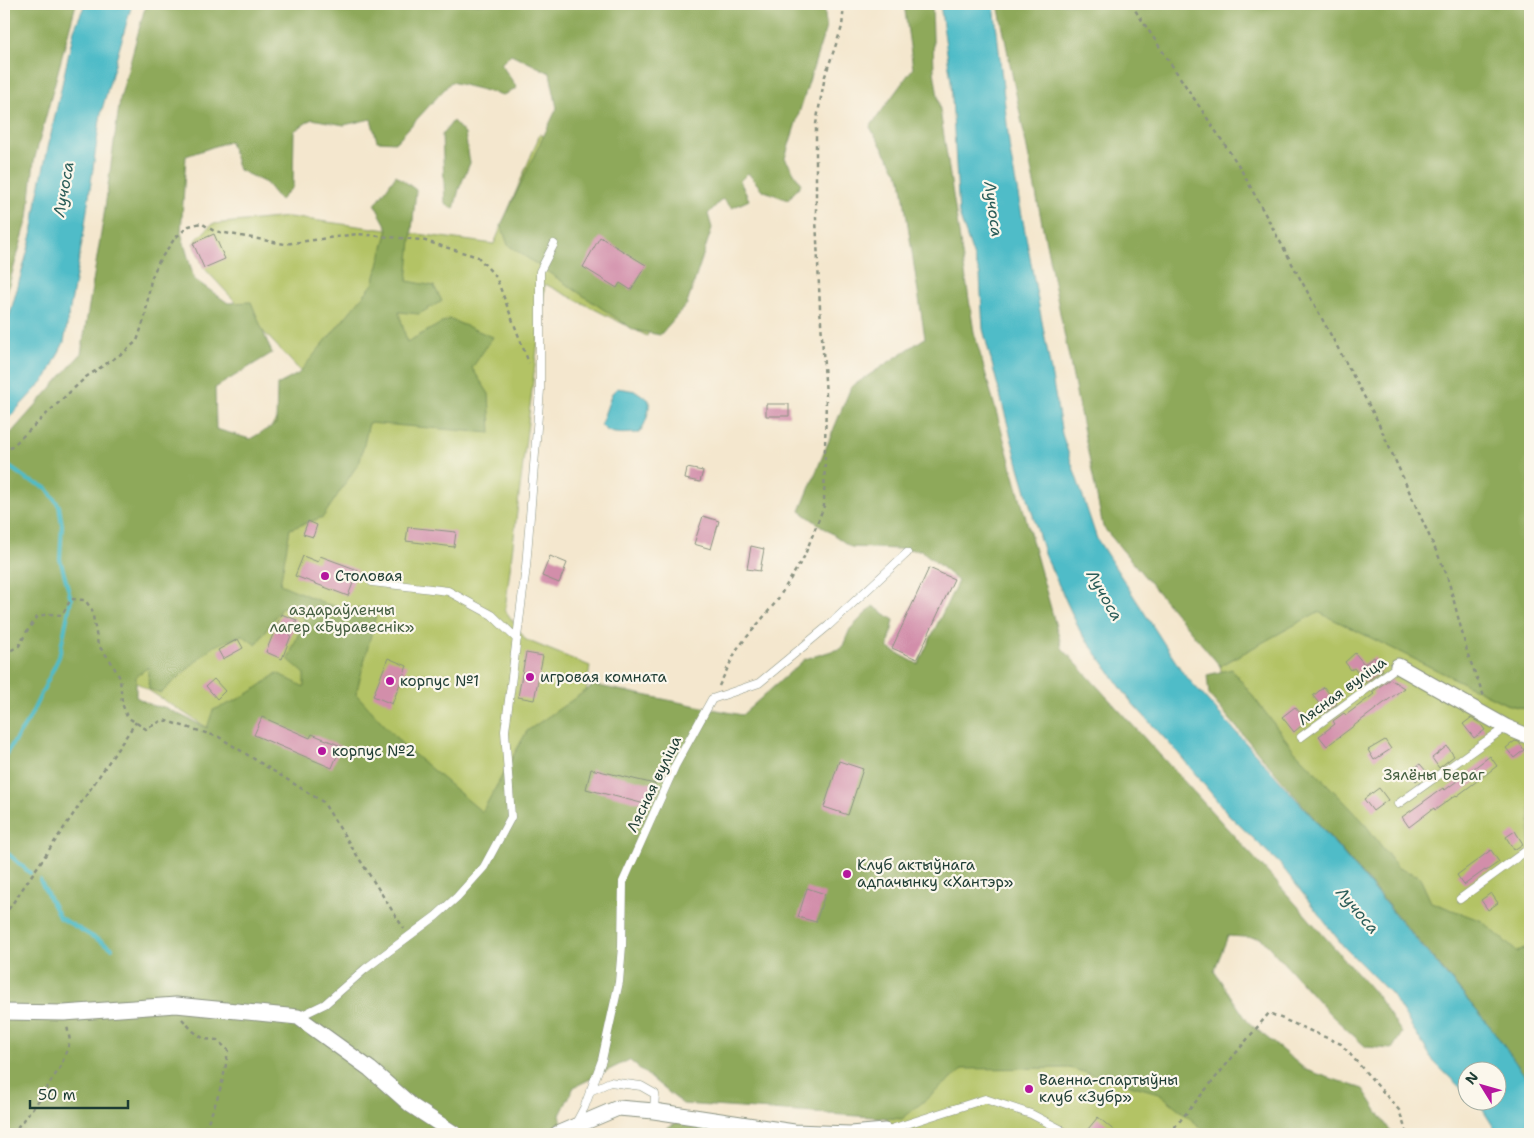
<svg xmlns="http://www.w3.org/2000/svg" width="1534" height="1138" font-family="'Shantell Sans',sans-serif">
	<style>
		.green { fill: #b3c365; stroke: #69804c }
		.forest { fill: #8ea95a; stroke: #567347; fill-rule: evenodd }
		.water { fill: #4fbcc8; stroke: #377c7e }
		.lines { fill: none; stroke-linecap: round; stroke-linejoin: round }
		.stream { stroke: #4fbcc8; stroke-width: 4 }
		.building { fill: #d28eaa }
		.lane-casing { stroke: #8a9281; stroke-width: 9 }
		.street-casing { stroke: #8a9281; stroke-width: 17 }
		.path { stroke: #8a9281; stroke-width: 2.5; stroke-dasharray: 4 4; stroke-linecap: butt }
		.lane { stroke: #fff; stroke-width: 8 }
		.street { stroke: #fff; stroke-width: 15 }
		.poi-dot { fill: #b5179e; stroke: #fbf7ec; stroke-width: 2 }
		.labels { text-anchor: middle; stroke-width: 4.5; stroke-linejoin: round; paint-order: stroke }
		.poi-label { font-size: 15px; fill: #1f3d34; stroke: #fbf7ec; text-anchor: start }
		.park-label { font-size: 15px; fill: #445e40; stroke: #fbf7ec }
		.street-label { font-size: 15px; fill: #1f3d34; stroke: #fbf7ec }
		.water-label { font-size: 16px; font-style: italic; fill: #2b5d59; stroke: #fbf7ec }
	</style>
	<rect width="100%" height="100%" fill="#fbf7ec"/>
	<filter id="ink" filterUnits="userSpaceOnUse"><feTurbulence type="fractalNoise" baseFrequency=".02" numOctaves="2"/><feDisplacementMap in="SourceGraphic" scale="10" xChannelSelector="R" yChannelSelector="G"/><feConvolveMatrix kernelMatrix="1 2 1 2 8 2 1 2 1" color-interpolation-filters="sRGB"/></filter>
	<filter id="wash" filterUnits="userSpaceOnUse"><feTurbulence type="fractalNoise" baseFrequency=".0096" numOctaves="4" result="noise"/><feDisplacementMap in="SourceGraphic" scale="20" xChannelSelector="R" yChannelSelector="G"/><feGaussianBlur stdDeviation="1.12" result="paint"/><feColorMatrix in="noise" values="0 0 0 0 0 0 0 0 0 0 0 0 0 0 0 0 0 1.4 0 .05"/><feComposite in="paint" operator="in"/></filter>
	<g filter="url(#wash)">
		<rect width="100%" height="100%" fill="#f4e7ce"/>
		<path class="green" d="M540,134L697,222L647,336L545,284L505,610L526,640L590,666L559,876L214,732L131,679L209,521L305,376L204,268L193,243L212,224L289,217L494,244Z
			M1318,611L1506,704L1530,710V1018L1227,697L1220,666Z
			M1071,1049L1207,1110L1231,1134H882L904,1068Z"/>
		<path class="forest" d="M10,4H76L34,161L28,218L4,302V13Z
			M148,4H824L826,27L785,158L801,184L788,200L762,190L748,173L740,181L749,200L732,208L722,199L708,214L712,228L687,304L660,335L634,330L508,245L501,225L557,108L550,73L511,54L501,64L517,88L503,95L451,82L396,142L377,141L371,119L344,125L312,119L294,131L293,187L280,200L266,183L239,170L230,141L186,156L181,232L194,279L228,303L251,302L272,353L215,388L216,429L250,439L276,424L277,385L298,374L373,284L388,229L375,205L396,175L416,190L407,281L434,286L442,301L419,314L399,312L407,342L449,319L493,337L472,368L489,394L491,433L369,423L360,461L323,517L290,529L280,584L329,605L377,611L356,694L402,744L482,812L527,731L594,685L742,715L805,659L842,648L850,629L873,606L894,620L888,648L918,664L958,581L921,550L851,547L800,511L851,387L925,338L901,179L870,127L913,68L904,4H932L934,71L974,332L1062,648L1279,885L1377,996L1402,1033L1392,1049L1366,1047L1331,1015L1261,938L1228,936L1214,971L1248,1022L1306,1070L1363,1089L1392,1134H1209L1159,1093L1069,1068L963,1069L902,1119L683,1104L629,1060L574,1087L560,1115L564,1134H4V441L81,354L104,215L120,99L144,11ZM282,607L305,618L288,659L304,673V687L277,673C254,691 240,700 213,710L207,728L164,707L153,706L136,697V677L148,667L149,689L161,693L212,647L242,635L256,645Z
			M998,4H1530V710L1506,704L1318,612L1220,666L1103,527Z
			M453,121L465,134L470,163L459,189L454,209L445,204L442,135Z
			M1232,669L1294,750L1361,819L1398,868L1419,876L1431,902L1482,921L1517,952L1530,946V1083L1492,1029L1429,953L1209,695L1207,675Z
			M679,1121L754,1134H656Z"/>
		<path class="water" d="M85,4H132L101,113L84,231L64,342L47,377L4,423V324L9,318L32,235L38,193L74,30Z
			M940,4H994L1010,152L1046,343L1062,434L1097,539L1183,673L1314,819L1492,1029L1530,1083V1134H1498L1481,1107L1474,1101L1496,1100V1070H1466V1093L1434,1062L1392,995L1344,947L1280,864L1229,815L1179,754L1132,703L1080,631L1044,553L1018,464L983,329L980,275L959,214L951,81Z
			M617,388L636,391L649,400C650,411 646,424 639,433C627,433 607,437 601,424L612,393Z"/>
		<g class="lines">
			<path class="stream" d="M4,463L28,480L47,488L59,506L62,525L60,559L71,599L59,657L29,719L4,757
				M4,850L30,873
				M40,880L59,917L112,948"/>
		</g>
		<g id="blocks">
			<path class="building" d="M214,234L225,259L204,268L193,243Z
				M600,237L646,265L631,290L620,283L617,288L583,267Z
				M766,404H789V416H766Z
				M687,468L703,471L700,482L685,479Z
				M703,516L719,521L711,549L694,544Z
				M308,521L317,525L313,537L303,534Z
				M408,527L456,532L454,547L406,541Z
				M751,546L764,549L760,571L747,569Z
				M303,556L318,562L320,556L358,570L348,596L295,576Z
				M550,556L567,563L559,583L542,576Z
				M929,568L954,579L917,659L892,648Z
				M281,614L297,620L282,659L266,652Z
				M238,639L243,648L223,659L218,650Z
				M526,653L543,656L534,700L518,697Z
				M1355,653L1364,664L1374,657L1383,670L1365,683L1354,668L1351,670L1345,662Z
				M388,658L407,666L392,704L373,696Z
				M214,679L225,691L217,699L206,686Z
				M1390,679L1404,688L1327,746L1319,736L1335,724L1333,721L1344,713L1346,715L1374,694L1372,692Z
				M1324,687L1337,704L1326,712L1313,696Z
				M1295,707L1307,721L1294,732L1282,717Z
				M262,717L310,738L312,734L341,746L332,768L254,735Z
				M1471,718L1480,723L1485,730L1474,738L1463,724Z
				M1385,740L1391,749L1374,760L1368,750Z
				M1515,741L1519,742L1524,750L1514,758L1506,748Z
				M1447,746L1454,756L1439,768L1432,758Z
				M1490,756L1497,766L1457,796L1456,795L1435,810L1434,808L1409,827L1402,817L1443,788L1445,790Z
				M839,761L863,769L848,815L824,807Z
				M1420,764L1427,772L1416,781L1409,772Z
				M591,769L655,784L649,805L586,789Z
				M1379,788L1388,800L1373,811L1364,799Z
				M1515,831L1523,844L1514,850L1506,837Z
				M1491,850L1499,862L1486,871L1485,870L1464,885L1457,875Z
				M807,888L825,894L816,922L798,917Z
				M1491,893L1498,903L1488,910L1481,900Z
				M1098,1117L1118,1134H1094L1088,1129Z"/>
		</g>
	</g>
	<g filter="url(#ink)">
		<use href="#blocks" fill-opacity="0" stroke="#8a9281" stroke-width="1"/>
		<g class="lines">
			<defs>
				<path id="lane" d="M372,582L448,591L492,615L517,639
					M1301,737L1398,666
					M1398,804L1506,727
					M1460,899L1530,848
					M298,1017L325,1004L365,969L436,916L457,897L484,867L511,817L505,731L526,567L540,390V271L554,244
					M590,1091L610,1082L641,1086L655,1094L654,1111
					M575,1125L584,1108L602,1060L619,982L622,946L623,882L675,766L712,699L759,683L828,626L907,553
					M885,1131L985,1099L1031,1114L1060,1129L1065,1134"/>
				<path id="street" d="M1398,666L1506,727L1530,737
					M4,1012L64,1013L176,1005L298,1017L370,1069L412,1106L455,1134
					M557,1134L618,1108L654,1111L794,1132L850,1134L885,1131"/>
			</defs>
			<use href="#lane" class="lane-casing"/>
			<use href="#street" class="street-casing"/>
			<path class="path" d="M1131,4L1239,166L1377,420L1447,575L1468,655L1485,699
				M1529,4L1530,9
				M4,454L86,377L124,352L137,341L145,317L151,279L159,261L175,238L189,226L201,223L214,231L285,244L357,234L422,240L478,257L496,277L529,363
				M4,654L19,646L27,631L38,616L49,614L62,615L71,599L85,600L92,610L98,645L110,660L120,678L122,703L127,717L146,729L163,720L219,737L323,802L404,929
				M719,686L737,649L776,602L804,557L824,506L826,395L820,308L816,218V124L825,76L842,27L844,4
				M4,916L136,722
				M182,1019L193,1031L204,1039L217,1040L228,1050C225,1079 215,1109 202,1134
				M12,1134L39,1100L61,1066L70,1041L67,1026
				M1169,1134L1269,1013L1341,1044L1399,1110L1407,1134"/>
			<use href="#lane" class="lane"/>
			<use href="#street" class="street"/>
		</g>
	</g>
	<g class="poi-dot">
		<circle cx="325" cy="576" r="5"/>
		<circle cx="530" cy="677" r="5"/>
		<circle cx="390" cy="681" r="5"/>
		<circle cx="322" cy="751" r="5"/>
		<circle cx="847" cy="874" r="5"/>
		<circle cx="1029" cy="1089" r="5"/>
	</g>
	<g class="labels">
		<g class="poi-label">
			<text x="335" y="581">Столовая</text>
			<text x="540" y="682">игровая комната</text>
			<text x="400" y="686">корпус №1</text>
			<text x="332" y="756">корпус №2</text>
			<text x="857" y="870">Клуб актыўнага<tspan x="857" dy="17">адпачынку «Хантэр»</tspan></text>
			<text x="1039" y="1085">Ваенна-спартыўны<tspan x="1039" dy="17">клуб «Зубр»</tspan></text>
		</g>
		<g class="park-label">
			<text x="342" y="615">аздараўленчы<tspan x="342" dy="17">лагер «Буравеснік»</tspan></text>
			<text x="1434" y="780">Зялёны Бераг</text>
		</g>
		<g class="street-label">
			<text transform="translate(1342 691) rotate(-36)" y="5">Лясная вуліца</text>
			<text transform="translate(654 784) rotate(-64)" y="5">Лясная вуліца</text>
		</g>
		<g class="water-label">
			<text transform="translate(63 189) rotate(-80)" y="6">Лучоса</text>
			<text transform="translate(994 209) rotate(82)" y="6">Лучоса</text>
			<text transform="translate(1105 595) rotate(60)" y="6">Лучоса</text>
			<text transform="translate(1358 910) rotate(49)" y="6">Лучоса</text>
		</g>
	</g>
	<rect width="1534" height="1138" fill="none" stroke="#fbf7ec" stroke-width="20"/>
	<g transform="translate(1482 1086) rotate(307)"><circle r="24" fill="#fbf7ec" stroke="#a3ada2"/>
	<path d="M0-4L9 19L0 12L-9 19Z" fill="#b5179e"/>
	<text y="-8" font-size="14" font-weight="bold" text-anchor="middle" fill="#1f3d34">N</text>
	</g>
	<path d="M30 1100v8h98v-8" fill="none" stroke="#1f3d34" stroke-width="2.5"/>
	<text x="38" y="1100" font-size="15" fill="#1f3d34" stroke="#fbf7ec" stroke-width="4" paint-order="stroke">50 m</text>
</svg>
